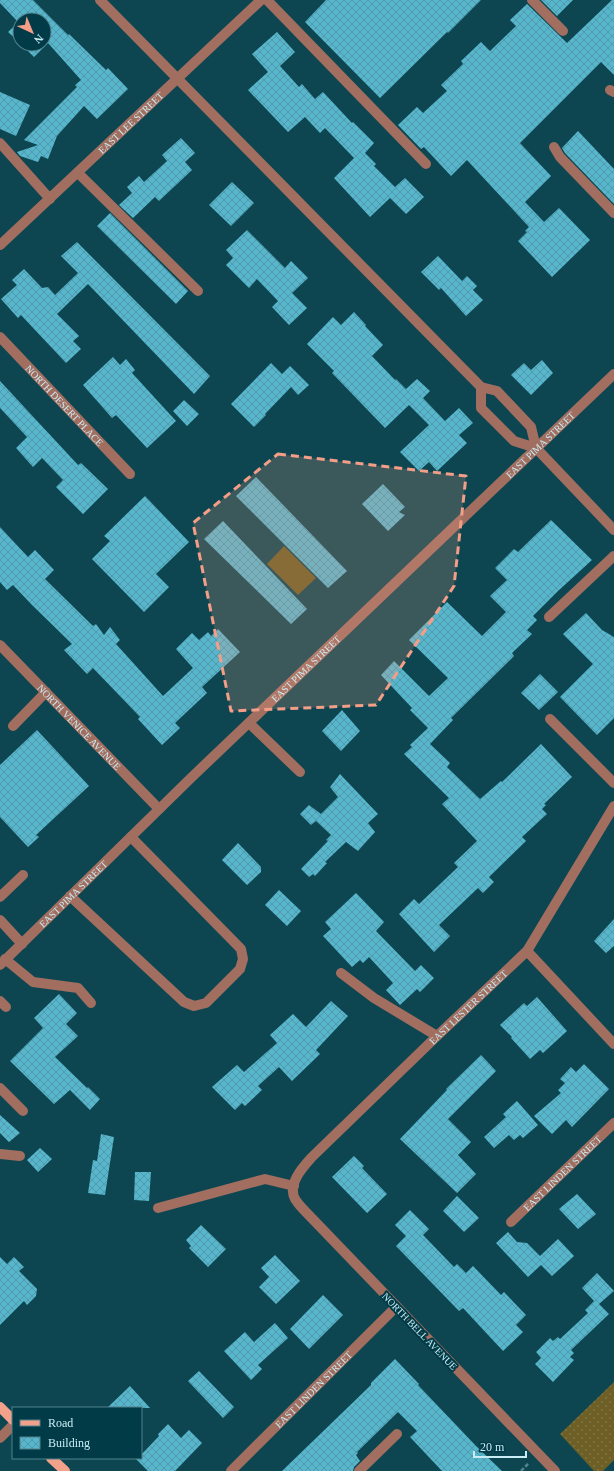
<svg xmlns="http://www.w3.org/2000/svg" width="614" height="1471" font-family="Georgia,serif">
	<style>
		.grass { fill: #6d5f25 }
		.garden { fill: url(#garden-dots) }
		.building { fill: url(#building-cross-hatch) }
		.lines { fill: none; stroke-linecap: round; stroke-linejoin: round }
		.path { stroke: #53848d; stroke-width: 2.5; stroke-dasharray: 4 2; stroke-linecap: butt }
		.minor { stroke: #a16e60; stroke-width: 10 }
		.major { stroke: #f4a18b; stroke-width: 10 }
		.marked { fill: #f49e88; fill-opacity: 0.2; stroke: #f49e88; stroke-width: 3; stroke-dasharray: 8 5; stroke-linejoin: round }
		.labels { text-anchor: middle; stroke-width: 4; stroke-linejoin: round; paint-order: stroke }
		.street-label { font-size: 10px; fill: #caecf4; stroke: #003b47 }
	</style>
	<defs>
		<pattern id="garden-dots" width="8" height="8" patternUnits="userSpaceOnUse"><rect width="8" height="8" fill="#6d5f25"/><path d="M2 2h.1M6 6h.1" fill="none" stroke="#807645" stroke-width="1.8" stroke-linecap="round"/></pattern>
		<pattern id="building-cross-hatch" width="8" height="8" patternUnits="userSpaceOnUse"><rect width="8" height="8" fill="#58b6cc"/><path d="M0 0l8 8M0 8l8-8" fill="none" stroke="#519aab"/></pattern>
	</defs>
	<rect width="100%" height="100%" fill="#0d4651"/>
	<path class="grass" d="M284,546L316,578L298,595L267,564Z"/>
	<path class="garden" d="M614,1382V1460L603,1471H594L560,1434Z"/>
	<path class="building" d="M0,0H33L68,35L69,34L106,70L108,68L128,89L97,119L84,106L57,136L48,159L41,156L38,162L20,156L17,152L38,145L24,140L77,87L75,85L81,80L48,43L34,57L21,44H44V20H20V43L8,32L18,22L0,3Z
		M326,0H481L448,33L447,32L380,98L305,22Z
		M541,0H573L557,16Z
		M612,0H614V75L601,62L520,143L551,176L525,202L544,222L559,208L590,240L552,277L518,241L527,232L525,231L529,227L467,160L451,176L424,147L421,149L398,125L417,107L423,113L447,91L441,85L463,64L461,61L481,42L490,51L516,26L510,20L527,4L567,43Z
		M277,32L295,52L280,66L299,87L302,84L315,99L323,92L352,123L353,122L374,143L365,153L376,164L374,166L395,187L405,178L424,197L406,214L390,198L370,217L334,178L354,158L325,128L320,133L305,117L288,132L248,90L268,72L252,54Z
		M0,92L30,105L16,136L0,129Z
		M578,131L614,169V204L565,153L562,148Z
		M181,138L195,153L185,162L192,170L159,201L155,197L133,218L119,205L132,193L127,187L139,176L144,182L167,161L162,155Z
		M232,182L254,203L231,226L209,205Z
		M110,213L188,291L176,304L97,226Z
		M247,230L285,268L291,261L308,278L292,293L307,308L289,325L272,307L278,301L257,279L249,288L226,265L233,258L226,250Z
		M77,242L210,376L194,394L88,284L57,314L79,336L73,341L81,349L66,363L21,315L18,318L1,299L17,285L12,280L24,269L42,288L48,287L55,295L78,273L61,256Z
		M438,256L462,281L467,276L477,286L473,290L483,300L466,316L441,288L439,290L421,272Z
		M354,312L366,325L365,326L383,345L372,356L395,380L396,379L406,389L417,379L430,391L423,398L445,421L459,408L473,423L459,435L467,443L437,471L429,462L419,471L400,452L429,425L409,405L385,428L332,373L334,371L307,344L333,317L341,325Z
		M113,357L120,365L126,359L135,370L132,373L176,421L147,448L116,415L112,418L83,385Z
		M542,360L553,373L531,395L511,375L524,363L531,370Z
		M271,363L282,374L290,366L309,385L298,395L291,387L265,414L266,415L254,427L231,404Z
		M0,381L78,465L81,463L108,489L83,514L56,487L63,480L42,458L33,467L16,448L27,437L0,408Z
		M184,400L199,414L187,426L173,411Z
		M256,477L347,571L328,588L236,496Z
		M383,484L405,507L399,512L405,515L388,531L362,504Z
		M145,496L189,542L156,574L169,587L144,612L92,559L110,541L104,536Z
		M551,520L592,560L558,591L533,616L537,620L527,630L532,634L512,653L514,656L451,718L453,720L430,744L450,763L447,767L480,799L501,781L502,782L541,744L572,777L544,804L546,805L542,809L547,814L522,837L526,841L489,877L494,882L483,893L478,888L439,925L450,936L434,952L399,914L414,899L419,904L458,867L454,863L477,841L442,804L449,798L404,754L412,747L410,745L428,728L410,710L412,708L381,675L394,661L429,696L448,678L409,640L447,602L482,636L506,612L490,596L507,580L495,568L514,549L518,552Z
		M223,521L307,609L291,624L204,539Z
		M0,527L28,557L35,550L54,570L45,579L93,626L96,624L104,635L110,627L120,640L116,644L163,696L193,668L176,649L192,633L199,640L208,632L211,636L218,629L240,652L202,687L207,693L175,723L180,728L162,745L138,719L140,717L93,668L87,674L64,650L72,644L32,605L13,585L7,590L0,582Z
		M586,613L602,630L614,637V718L597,735L560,697L593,664L563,634Z
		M540,674L558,692L539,710L521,693Z
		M342,710L360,731L341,751L322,731Z
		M37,730L89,786L36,835L39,837L28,847L0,817V765Z
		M340,774L378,814L368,823L375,832L358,851L346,842L325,862L327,863L315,876L313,874L309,877L301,869L328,841L326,840L331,835L316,821L311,825L300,814L309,805L321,814L338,797L330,787Z
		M238,843L261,867V872L247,885L222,860Z
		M279,890L301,911L287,926L265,905Z
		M356,893L384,922L376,931L415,971L421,965L434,978L420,992L417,989L400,1005L386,990L393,983L369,957L363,963L360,960L352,967L323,936L331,929L325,922Z
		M614,919V946L606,953L594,941Z
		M59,994L77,1013L66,1024L78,1036L55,1057L87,1088L88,1087L100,1099L90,1110L70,1090L54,1104L10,1061L43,1028L34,1018Z
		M537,997L567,1031L543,1053L540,1050L530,1059L511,1038L512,1037L500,1025L524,1003L527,1006Z
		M331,1001L348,1016L316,1050L320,1054L292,1081L279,1067L258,1086L262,1090L245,1106L242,1103L235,1110L212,1087L237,1065L244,1072L277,1043L270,1035L293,1014L306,1027Z
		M481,1055L496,1071L448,1119L471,1142L458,1155L476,1174L457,1193L400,1139L447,1090L446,1089Z
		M584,1064L609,1089L572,1127L566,1120L552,1134L534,1116L561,1093L558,1090L565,1083L560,1079L571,1067L576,1072Z
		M517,1101L538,1125L523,1138L520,1135L514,1140L509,1135L494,1148L484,1137L506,1117L503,1114Z
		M0,1115L20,1133L9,1142L0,1133Z
		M101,1134L114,1137L105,1195L88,1193L93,1160L97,1161Z
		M40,1148L52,1159L38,1172L27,1160Z
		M354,1156L364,1166L362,1168L387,1194L367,1213L332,1177Z
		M135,1172H151L149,1201L134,1200Z
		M577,1194L596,1214L578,1229L559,1209Z
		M457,1196L479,1218L464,1232L443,1211Z
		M410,1210L429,1229L423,1235L454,1267L457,1264L466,1273L473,1266L501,1295L504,1292L526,1315L516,1325L523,1332L503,1351L463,1308L459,1311L396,1246L406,1236L395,1225Z
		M201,1225L226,1249L208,1267L189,1248L191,1246L186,1240Z
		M508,1232L517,1242L527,1243L540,1256L558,1239L574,1256L552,1276L541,1265L528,1277L496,1243Z
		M275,1255L300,1281L276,1304L259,1287L269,1277L261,1268Z
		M0,1257L7,1264L14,1257L24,1267L19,1271L37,1289L36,1296L27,1305L24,1301L0,1325Z
		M597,1273L614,1291L599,1304L609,1314L571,1350L574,1353L570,1357L574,1360L553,1382L535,1364L541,1358L536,1352L550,1338L553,1341L558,1337L560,1339L588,1313L585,1310L594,1301L582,1288Z
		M323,1295L343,1315L309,1349L290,1329Z
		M275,1323L288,1338L258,1365L262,1369L251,1380L224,1351L245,1332L254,1342Z
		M395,1359L419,1384L418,1385L476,1446L502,1471H442L410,1437L417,1431L398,1412L357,1452L358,1453L356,1455L360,1461L354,1467L353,1471H282L371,1385V1383Z
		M199,1371L234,1407L223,1418L188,1381Z
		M130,1386L150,1408H107Z
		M168,1424L181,1438L189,1430L202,1443L175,1471H148L136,1459L141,1458V1455L159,1436L158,1434Z"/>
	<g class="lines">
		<path class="path" d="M521,1471L529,1463"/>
		<g class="minor">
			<path d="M100,0L481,387"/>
			<path d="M267,0L426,164"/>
			<path d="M532,0L563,31"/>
			<path d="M610,90L614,92"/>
			<path d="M0,143L50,199"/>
			<path d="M554,147L560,157L614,213"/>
			<path d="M78,173L198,291"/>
			<path id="s1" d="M0,245L261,0"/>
			<path id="s2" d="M0,337L130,474"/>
			<path d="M481,387L497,391L531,427L536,448L514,441L481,408Z"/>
			<path d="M536,448L614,530"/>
			<path d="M549,617L614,556"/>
			<path id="s3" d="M0,645L159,809"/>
			<path d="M550,719L614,783"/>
			<path d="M249,723L300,772"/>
			<path d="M13,726L46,692"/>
			<path d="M70,896L184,1002L194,1006L206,1003L240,969L243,959L241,949L131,837"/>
			<path d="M0,897L23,875"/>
			<path d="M0,920L22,944"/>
			<path d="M527,951L614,1044"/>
			<path d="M5,959L33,982L78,988L91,1003"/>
			<path id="s4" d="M0,965L193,776L614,374"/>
			<path d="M341,973L374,998L437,1036"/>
			<path d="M0,1001L6,1007"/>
			<path d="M0,1088L23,1111"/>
			<path d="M0,1154L20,1156"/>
			<path d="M158,1208L265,1179L294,1186"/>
			<path id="s5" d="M511,1222L614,1123"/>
			<path d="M0,1438L13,1425"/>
			<path id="s6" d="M231,1471L396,1307"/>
			<path d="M359,1471L397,1434"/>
			<path id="s7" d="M555,1471L303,1209C300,1206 297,1202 295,1199C287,1184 303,1167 312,1157L437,1036L527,951L614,806"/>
		</g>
		<path class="major" d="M0,1407L13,1420
			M51,1458L65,1471"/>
	</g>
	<path class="marked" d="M278,454L466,476L454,586L376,705L231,711L193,523Z"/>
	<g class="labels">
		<g class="street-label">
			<text dy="4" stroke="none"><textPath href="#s1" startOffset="179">EAST LEE STREET</textPath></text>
			<text dy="4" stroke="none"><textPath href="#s2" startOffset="94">NORTH DESERT PLACE</textPath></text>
			<text dy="4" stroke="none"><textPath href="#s4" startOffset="750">EAST PIMA STREET</textPath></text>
			<text dy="4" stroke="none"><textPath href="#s4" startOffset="426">EAST PIMA STREET</textPath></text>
			<text dy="4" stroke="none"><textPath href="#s3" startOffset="114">NORTH VENICE AVENUE</textPath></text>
			<text dy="4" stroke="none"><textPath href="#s4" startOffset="102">EAST PIMA STREET</textPath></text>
			<text dy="4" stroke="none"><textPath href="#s7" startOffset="641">EAST LESTER STREET</textPath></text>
			<text dy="4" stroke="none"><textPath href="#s5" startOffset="71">EAST LINDEN STREET</textPath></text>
			<text transform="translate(420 1331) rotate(46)" y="4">NORTH BELL AVENUE</text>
			<text dy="4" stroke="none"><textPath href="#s6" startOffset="116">EAST LINDEN STREET</textPath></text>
		</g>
	</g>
	<rect x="12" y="1407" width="130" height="52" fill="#003b47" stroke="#51828c"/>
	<rect x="20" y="1420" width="20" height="6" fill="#f4a18b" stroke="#51828c"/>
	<text x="48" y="1427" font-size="12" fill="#caecf4">Road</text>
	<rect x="20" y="1437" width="20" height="12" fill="url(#building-cross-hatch)" stroke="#51828c"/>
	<text x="48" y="1447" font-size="12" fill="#caecf4">Building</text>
	<g transform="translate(32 32) rotate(136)"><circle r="19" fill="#003b47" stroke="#51828c"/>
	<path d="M0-3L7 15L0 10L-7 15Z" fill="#f49e88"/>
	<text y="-6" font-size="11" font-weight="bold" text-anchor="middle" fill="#caecf4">N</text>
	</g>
	<path d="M474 1451v6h52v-6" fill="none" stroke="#caecf4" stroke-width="2"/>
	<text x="480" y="1451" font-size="12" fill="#caecf4" stroke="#003b47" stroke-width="3" paint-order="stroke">20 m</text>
</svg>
